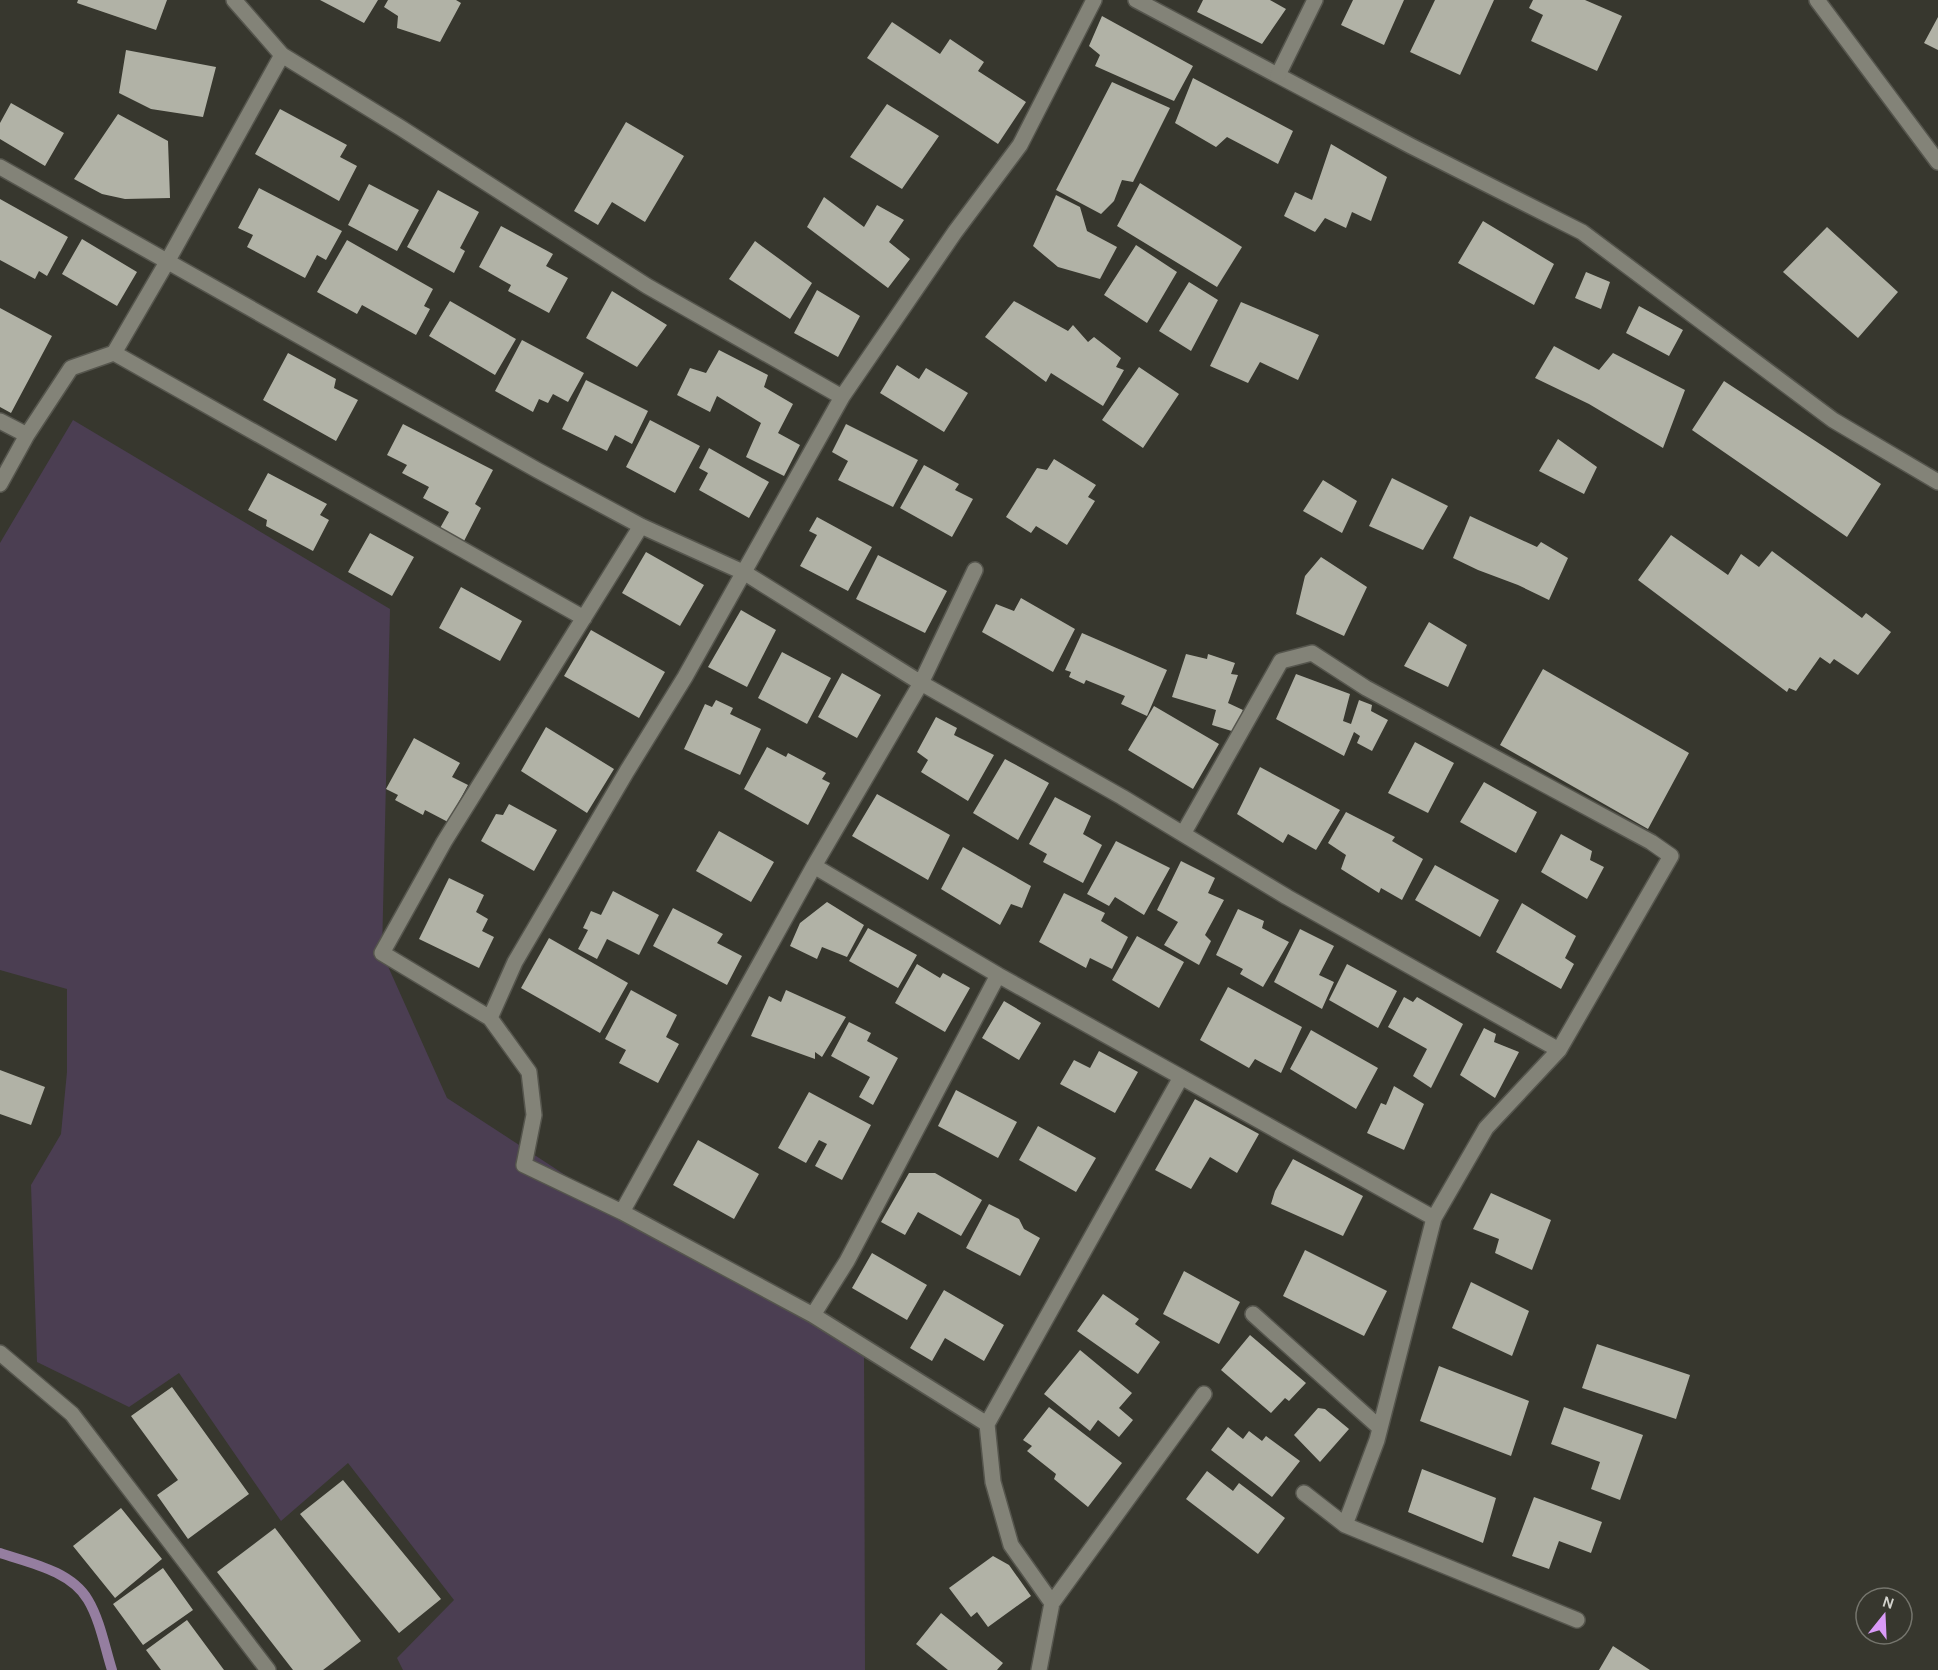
<svg xmlns="http://www.w3.org/2000/svg" width="1938" height="1670" font-family="Karla,sans-serif">
	<style>
		.green { fill: #4b3e52 }
		.lines { fill: none; stroke-linecap: round; stroke-linejoin: round }
		.stream { stroke: #957ea0; stroke-width: 10 }
		.building { fill: #b1b2a6 }
		.street-casing { stroke: #55554d; stroke-width: 18 }
		.secondary-casing { stroke: #55554d; stroke-width: 18 }
		.street { stroke: #838378; stroke-width: 15 }
		.secondary { stroke: #838378; stroke-width: 15 }
	</style>
	<rect width="100%" height="100%" fill="#37372e"/>
	<path class="green" d="M73,420L390,609L382,953L447,1098L622,1212L864,1347L865,1670H403L397,1658L454,1600L348,1463L281,1521L179,1373L129,1407L37,1362L31,1185L61,1134L67,1072V989L0,970V543Z"/>
	<g class="lines">
		<path class="stream" d="M0,1553C30,1563 71,1571 88,1600C100,1620 105,1648 112,1670"/>
	</g>
	<path class="building" d="M78,0H167L156,30L77,3Z
		M320,0H378L364,23Z
		M388,0H456L461,3L440,42L397,28L398,16L384,7Z
		M1203,0H1270L1286,9L1262,44L1197,12Z
		M1353,0H1404L1384,45L1341,25Z
		M1435,0H1494L1460,75L1410,52Z
		M1533,0H1585L1622,16L1597,71L1531,41L1543,15L1529,8Z
		M1102,16L1193,66L1174,101L1095,66L1100,55L1089,46Z
		M1938,17V50L1924,43Z
		M892,22L940,54L950,39L984,62L978,71L1026,102L998,144L867,58Z
		M126,50L216,67L203,117L151,109L119,93Z
		M1193,78L1293,131L1278,164L1227,137L1216,147L1175,123Z
		M1112,82L1170,108L1133,182L1122,180L1114,201L1101,214L1056,190Z
		M11,103L64,133L45,166L0,139V123Z
		M887,104L939,136L902,189L850,157Z
		M280,109L347,145L340,157L357,166L339,201L255,154Z
		M118,114L168,141L170,198L125,199L102,194L74,179Z
		M626,122L684,156L645,222L612,202L598,225L574,211Z
		M1331,144L1387,177L1371,221L1352,212L1346,228L1325,218L1315,232L1284,216L1295,192L1312,200Z
		M1140,183L1242,247L1217,287L1117,226Z
		M369,184L419,210L397,251L348,225Z
		M259,188L342,231L326,260L317,255L305,278L247,247L253,235L238,228Z
		M438,190L479,212L460,248L465,251L454,273L407,247Z
		M1056,195L1080,207L1087,231L1117,247L1100,279L1058,267L1033,246Z
		M824,197L864,227L877,205L904,220L889,242L910,259L888,288L807,227Z
		M0,199L68,237L47,276L39,271L35,279L0,260Z
		M1483,221L1554,264L1534,305L1458,263Z
		M501,226L553,254L546,266L568,278L549,313L508,291L511,285L479,267Z
		M1827,227L1898,292L1858,338L1783,272Z
		M82,239L137,272L117,306L62,274Z
		M347,240L433,289L424,306L430,309L416,335L362,305L357,314L317,292Z
		M755,241L812,283L790,319L729,279Z
		M1136,245L1177,272L1147,323L1104,295Z
		M1586,272L1610,282L1601,309L1575,298Z
		M1189,282L1218,300L1191,351L1159,331Z
		M817,290L860,316L838,357L794,333Z
		M612,291L667,325L637,367L586,338Z
		M450,301L516,339L495,375L429,336Z
		M1014,301L1068,331L1073,325L1088,342L1094,337L1121,358L1116,367L1124,370L1103,406L1051,373L1046,382L985,337Z
		M1241,302L1319,335L1298,380L1260,362L1248,383L1210,366Z
		M1639,306L1683,330L1669,356L1626,333Z
		M0,308L52,336L11,413L0,407Z
		M522,340L584,373L568,402L553,394L548,403L539,399L533,412L495,391Z
		M1554,346L1599,370L1613,353L1685,390L1663,448L1589,404L1535,378Z
		M719,350L768,375L764,387L793,404L778,433L800,445L784,476L746,457L761,423L717,396L710,412L677,395L690,368L706,373Z
		M288,353L336,379L334,388L358,400L336,441L263,400Z
		M897,365L919,379L926,368L968,393L944,432L880,393Z
		M1139,367L1179,394L1143,448L1102,420Z
		M586,380L648,411L632,444L615,435L607,451L562,429Z
		M1724,381L1881,484L1847,537L1692,430Z
		M650,420L700,446L675,493L626,467Z
		M403,424L493,470L475,504L481,508L463,543L439,530L449,512L423,498L429,487L402,473L407,465L387,455Z
		M846,424L918,460L893,507L838,480L848,461L832,452Z
		M1558,439L1597,467L1584,494L1539,471Z
		M709,448L769,482L749,518L699,490L708,473L699,468Z
		M1054,459L1096,485L1088,497L1095,501L1067,545L1036,526L1031,533L1006,517L1037,468L1047,470Z
		M924,465L959,484L955,490L973,499L952,537L900,508Z
		M268,473L327,504L320,515L329,520L313,551L266,526L267,520L248,510Z
		M1392,478L1448,506L1423,550L1369,526Z
		M1323,480L1357,501L1342,533L1303,511Z
		M1470,516L1537,547L1541,542L1568,558L1549,600L1518,585L1478,570L1453,558Z
		M817,517L872,547L848,591L800,566L817,535L809,531Z
		M370,533L414,557L392,596L348,572Z
		M1671,535L1728,575L1741,554L1759,567L1772,551L1862,618L1866,613L1891,632L1858,675L1834,659L1830,664L1820,657L1796,691L1789,688L1787,692L1638,580Z
		M646,552L704,585L680,626L622,593Z
		M878,555L947,591L925,633L856,599Z
		M1321,557L1367,587L1344,636L1296,614L1305,576Z
		M461,587L522,621L500,661L439,628Z
		M1021,598L1075,629L1053,672L982,632L996,604L1014,611Z
		M741,610L776,630L747,687L708,667Z
		M1429,622L1467,645L1448,687L1404,666Z
		M591,630L665,672L639,718L564,676Z
		M1082,633L1167,670L1147,716L1121,704L1125,696L1086,680L1084,684L1069,677L1071,672L1065,670Z
		M782,652L831,678L807,724L758,698Z
		M1186,654L1207,659L1208,654L1235,663L1231,674L1238,675L1228,703L1243,710L1235,732L1212,725L1216,710L1172,697Z
		M1543,669L1689,753L1648,829L1500,745Z
		M842,673L881,695L857,738L818,717Z
		M1296,674L1350,694L1343,721L1351,724L1359,700L1372,705L1371,711L1388,720L1372,751L1357,743L1360,736L1354,732L1344,756L1276,719Z
		M716,700L733,708L730,714L761,729L740,775L684,749L705,704L712,707Z
		M1154,706L1219,744L1193,789L1128,750Z
		M936,717L957,728L954,735L994,755L968,801L921,772L928,760L917,752Z
		M546,727L614,769L587,813L521,771Z
		M414,738L460,763L452,777L468,785L448,822L425,810L423,815L395,800L398,795L386,789Z
		M1415,742L1454,763L1428,813L1388,793Z
		M767,747L786,757L788,753L826,773L822,779L830,783L808,825L744,789Z
		M1005,759L1049,783L1018,840L973,813Z
		M1260,767L1340,810L1316,850L1288,834L1283,843L1237,814Z
		M1484,782L1537,812L1516,853L1460,822Z
		M877,794L950,835L928,880L852,836Z
		M1055,797L1091,816L1083,834L1102,845L1083,883L1043,862L1047,854L1029,844Z
		M509,804L557,830L534,871L481,841L496,814L503,815Z
		M1346,812L1395,837L1392,841L1423,859L1402,900L1381,888L1379,893L1341,869L1346,855L1328,843Z
		M719,831L774,862L751,902L696,871Z
		M1561,834L1592,851L1590,860L1604,867L1587,899L1541,872Z
		M1116,841L1170,868L1144,915L1115,897L1109,906L1087,894Z
		M963,847L1031,886L1022,908L1011,904L1000,925L941,889Z
		M1181,861L1215,878L1208,893L1224,900L1205,935L1211,941L1199,965L1164,945L1178,922L1157,910Z
		M1435,865L1499,900L1480,937L1415,900Z
		M449,878L484,895L476,912L488,919L482,931L494,937L479,968L419,939Z
		M613,891L659,915L639,955L607,939L597,959L578,949L588,930L583,928L591,911L601,915Z
		M1064,893L1105,913L1101,921L1128,937L1112,969L1090,958L1086,968L1039,942Z
		M827,902L864,925L847,957L822,947L817,959L790,946L800,923Z
		M1522,903L1576,936L1565,958L1574,964L1561,989L1496,952Z
		M673,908L723,934L717,943L742,956L727,985L653,946Z
		M1238,909L1264,921L1262,928L1289,942L1263,987L1240,974L1243,969L1216,955Z
		M868,928L917,955L898,988L849,961Z
		M1300,929L1334,946L1319,975L1334,982L1322,1009L1274,982Z
		M1137,936L1184,962L1159,1008L1112,980Z
		M549,938L628,983L600,1033L521,988Z
		M917,964L940,978L943,973L970,988L945,1032L895,1003Z
		M1347,964L1397,991L1378,1028L1329,1000Z
		M1228,987L1302,1027L1281,1073L1255,1059L1249,1068L1200,1040Z
		M631,990L677,1015L666,1037L679,1044L658,1083L619,1063L626,1050L605,1039Z
		M786,990L846,1017L822,1057L815,1052V1059L751,1036L769,996L781,1002Z
		M1404,997L1413,1002L1417,997L1463,1024L1431,1088L1413,1076L1427,1049L1388,1027Z
		M1004,1001L1041,1023L1019,1060L982,1038Z
		M849,1022L871,1033L867,1041L898,1058L873,1105L859,1097L870,1077L831,1056Z
		M1484,1028L1496,1034L1494,1042L1519,1052L1495,1098L1460,1075Z
		M1311,1030L1378,1068L1356,1109L1290,1069Z
		M1099,1051L1138,1072L1115,1113L1060,1084L1074,1060L1090,1068Z
		M0,1070L45,1087L31,1125L0,1114Z
		M1394,1086L1424,1104L1404,1150L1367,1133L1381,1103L1386,1105Z
		M956,1090L1017,1122L998,1158L938,1126Z
		M809,1092L871,1125L842,1180L815,1166L827,1144L819,1140L806,1163L778,1148Z
		M1195,1099L1259,1134L1237,1173L1210,1157L1191,1189L1155,1170Z
		M1038,1126L1096,1158L1076,1192L1019,1160Z
		M698,1140L759,1174L734,1219L673,1185Z
		M1293,1159L1363,1196L1343,1236L1271,1204L1275,1191Z
		M909,1173H935L982,1200L961,1236L918,1212L905,1235L881,1222Z
		M1491,1193L1551,1220L1532,1270L1495,1253L1499,1239L1473,1229Z
		M989,1204L1019,1219L1024,1229L1040,1238L1020,1276L966,1248Z
		M1305,1250L1387,1291L1364,1336L1283,1296Z
		M872,1253L927,1285L907,1320L852,1288Z
		M1184,1271L1240,1302L1219,1344L1163,1314Z
		M1471,1282L1529,1311L1512,1356L1452,1328Z
		M944,1290L1004,1325L984,1361L945,1338L932,1361L910,1348Z
		M1103,1294L1139,1319L1135,1324L1160,1342L1138,1374L1077,1331Z
		M1250,1335L1306,1383L1289,1401L1285,1398L1271,1413L1221,1370Z
		M1597,1344L1690,1375L1676,1419L1582,1388Z
		M1080,1350L1132,1393L1119,1408L1133,1420L1119,1437L1098,1420L1090,1431L1044,1394Z
		M1439,1366L1529,1401L1511,1456L1420,1421Z
		M172,1387L249,1494L188,1539L157,1495L178,1480L131,1416Z
		M1049,1407L1122,1463L1088,1507L1054,1479L1056,1474L1027,1451L1032,1446L1023,1440Z
		M1564,1407L1643,1435L1620,1500L1591,1489L1600,1462L1551,1444Z
		M1318,1408L1325,1409L1349,1429L1320,1462L1294,1435Z
		M1228,1427L1243,1439L1249,1431L1262,1441L1266,1436L1300,1461L1272,1497L1211,1450Z
		M1422,1469L1496,1498L1483,1543L1408,1512Z
		M1207,1471L1233,1491L1239,1483L1285,1518L1258,1554L1186,1499Z
		M343,1480L441,1599L399,1633L300,1514Z
		M1534,1497L1602,1522L1591,1553L1559,1541L1549,1569L1512,1556Z
		M121,1508L162,1559L115,1598L73,1546Z
		M275,1528L361,1641L323,1670H293L217,1572Z
		M993,1556L1009,1565L1031,1596L988,1627L977,1612L971,1617L949,1588Z
		M163,1568L193,1610L143,1645L113,1604Z
		M941,1613L1003,1663L997,1670H948L916,1644Z
		M187,1620L224,1670H161L146,1650Z
		M1613,1646L1650,1670H1599Z"/>
	<g class="lines">
		<defs>
			<path id="street" d="M234,0L282,55L401,128L647,286L842,397
				M1136,0L1411,146L1582,232L1833,420L1938,482
				M0,167L537,470L641,526L745,573L921,683L1122,797L1287,897L1559,1050
				M114,353L584,618
				M0,421L27,435
				M0,484L27,435L71,368L114,353L167,262L282,55
				M975,570L921,683L814,866L622,1212L813,1315L987,1424L993,1482L1011,1545L1052,1603L1039,1670
				M1183,834L1281,661L1312,653L1366,688L1651,842L1671,856L1559,1050L1486,1128L1434,1218L1377,1440L1345,1525
				M814,866L998,975L1434,1218
				M490,1018L382,953L444,842L641,526
				M622,1212L524,1165L534,1115L529,1072L490,1018L515,962L627,771L685,677L842,397L955,232L1020,145L1094,0
				M1253,1314L1380,1428
				M813,1315L847,1261L998,975
				M0,1353L72,1414L268,1670
				M987,1424L1180,1079
				M1304,1493L1345,1525L1577,1620
				M1052,1603L1204,1394"/>
			<path id="secondary" d="M1817,0L1938,162
				M1278,75L1315,0"/>
		</defs>
		<use href="#street" class="street-casing"/>
		<use href="#secondary" class="secondary-casing"/>
		<use href="#street" class="street"/>
		<use href="#secondary" class="secondary"/>
	</g>
	<g transform="translate(1884 1616) rotate(18)"><circle r="28" fill="#37372e" stroke="#75756d" stroke-width="1.5"/>
	<path d="M0-4.5L10 22L0 15L-10 22Z" fill="#d99af7"/>
	<text y="-9" font-size="16" font-weight="bold" text-anchor="middle" fill="#d2d2cc">N</text>
	</g>
</svg>
